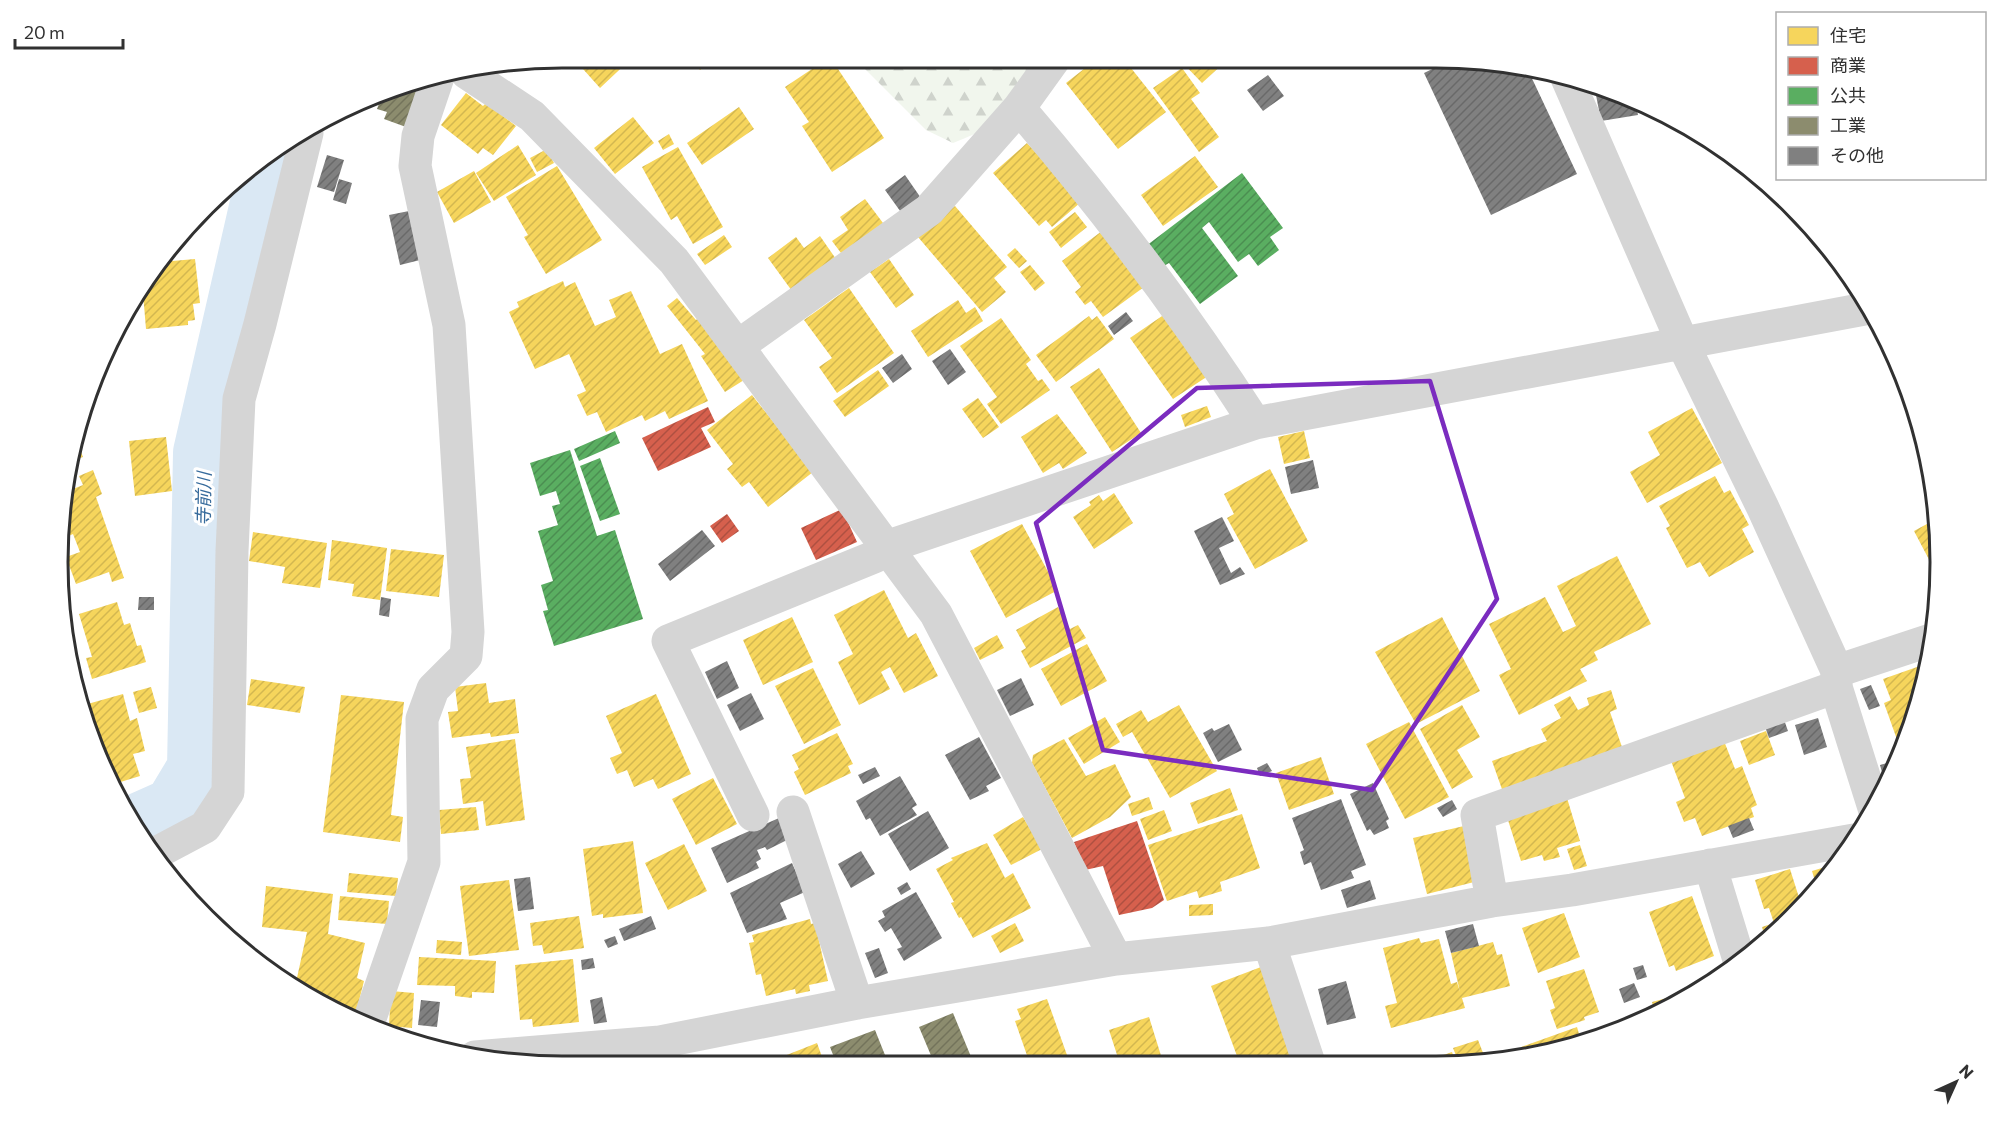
<svg xmlns="http://www.w3.org/2000/svg" width="1998" height="1124" font-family="Commissioner,'Noto Sans JP',sans-serif">
	<style>
		.forest { fill: url(#forest-firs) }
		.homes { fill: url(#homes-hatch) }
		.shops { fill: url(#shops-hatch) }
		.public { fill: url(#public-hatch) }
		.industry { fill: url(#industry-hatch) }
		.lines { fill: none; stroke-linecap: round; stroke-linejoin: round }
		.river { stroke: #dae8f4; stroke-width: 64 }
		.building { fill: url(#building-hatch) }
		.minor { stroke: #d5d5d5; stroke-width: 33 }
		.marked { fill: none; stroke: #7b2cbf; stroke-width: 4.5; stroke-linejoin: round }
		.labels { text-anchor: middle; stroke-width: 6; stroke-linejoin: round; paint-order: stroke }
		.water-label { font-size: 18px; font-style: italic; fill: #376b9c; stroke: #fff }
		.rim { fill: none; stroke: #313131; stroke-width: 3 }
	</style>
	<defs>
		<pattern id="forest-firs" width="22" height="20" patternUnits="userSpaceOnUse" patternTransform="scale(1.5)"><rect width="22" height="20" fill="#f1f6ed"/><path d="M5 1l3.5 6h-7zM16 11l3.5 6h-7z" fill="#cfd3cc"/></pattern>
		<pattern id="homes-hatch" width="6" height="6" patternUnits="userSpaceOnUse" patternTransform="scale(1.5)"><rect width="6" height="6" fill="#f6d55c"/><path d="M-1 1l2-2M0 6l6-6M5 7l2-2" fill="none" stroke="#d3b750"/></pattern>
		<pattern id="shops-hatch" width="6" height="6" patternUnits="userSpaceOnUse" patternTransform="scale(1.5)"><rect width="6" height="6" fill="#d6604d"/><path d="M-1 1l2-2M0 6l6-6M5 7l2-2" fill="none" stroke="#ae5041"/></pattern>
		<pattern id="public-hatch" width="6" height="6" patternUnits="userSpaceOnUse" patternTransform="scale(1.5)"><rect width="6" height="6" fill="#5aae61"/><path d="M-1 1l2-2M0 6l6-6M5 7l2-2" fill="none" stroke="#4b8e51"/></pattern>
		<pattern id="industry-hatch" width="6" height="6" patternUnits="userSpaceOnUse" patternTransform="scale(1.5)"><rect width="6" height="6" fill="#8c8c6e"/><path d="M-1 1l2-2M0 6l6-6M5 7l2-2" fill="none" stroke="#73735b"/></pattern>
		<pattern id="building-hatch" width="6" height="6" patternUnits="userSpaceOnUse" patternTransform="scale(1.5)"><rect width="6" height="6" fill="#808080"/><path d="M-1 1l2-2M0 6l6-6M5 7l2-2" fill="none" stroke="#696969"/></pattern>
	</defs>
	<rect width="100%" height="100%" fill="#fff"/>
	<path class="forest" d="M853,57L1072,58C1032,98 1008,122 953,143L926,130Z"/>
	<path class="homes" d="M579,57H633L600,88L583,69L587,66Z
		M690,57H716L700,70Z
		M830,57L884,138L832,172L802,126L809,122L785,87Z
		M1098,58H1132L1137,64L1131,68L1166,112L1118,149L1066,83Z
		M1178,58H1223L1226,61L1202,83Z
		M1182,68L1200,93L1191,99L1219,137L1199,152L1153,88Z
		M466,93L483,106L486,103L516,126L493,155L483,148L478,154L441,125Z
		M739,107L754,129L702,165L687,143Z
		M633,117L654,143L615,174L594,148Z
		M669,134L674,144L663,150L658,141Z
		M1027,143L1081,202L1052,227L1046,220L1039,226L993,173Z
		M518,145L536,175L494,201L476,173Z
		M678,147L723,227L693,244L677,216L671,220L642,167Z
		M547,149L554,163L537,172L530,158Z
		M1195,156L1218,187L1163,226L1141,195Z
		M557,166L602,240L546,274L524,237L528,235L506,197Z
		M474,171L491,202L454,223L437,192Z
		M865,199L886,227L844,257L832,241L848,230L840,217Z
		M955,206L1007,267L994,278L1006,292L982,312L918,237Z
		M1075,212L1087,227L1061,248L1049,232Z
		M1102,231L1144,287L1103,317L1091,301L1085,305L1075,292L1081,287L1062,261Z
		M724,235L732,247L705,265L697,254Z
		M820,236L836,259L792,291L768,258L796,237L804,248Z
		M1015,248L1027,261L1019,268L1007,255Z
		M195,259L200,303L193,304L195,320L188,321V325L146,329L142,281L161,262Z
		M889,259L914,295L896,308L870,272Z
		M1030,265L1045,283L1035,291L1020,272Z
		M563,281L565,287L575,282L595,326L616,317L609,300L631,291L660,354L682,344L708,401L669,419L665,411L645,421L642,415L606,432L597,412L587,416L577,395L586,391L569,354L535,369L509,312L519,307L517,302Z
		M849,288L894,353L837,393L819,367L832,358L804,320Z
		M677,298L696,320L699,317L744,380L725,392L701,356L705,354L667,306Z
		M958,300L966,313L975,307L983,321L928,357L911,331Z
		M1165,314L1208,376L1173,399L1130,338Z
		M1089,316L1092,320L1097,316L1114,339L1056,382L1036,355Z
		M1001,318L1031,360L1026,364L1038,381L1042,379L1050,390L1001,424L987,404L997,397L960,346Z
		M1099,368L1141,433L1112,452L1070,387Z
		M878,370L889,386L845,417L833,401Z
		M752,395L813,472L768,507L749,482L742,487L727,469L733,464L707,430Z
		M978,398L999,427L983,438L962,409Z
		M1207,406L1211,417L1185,427L1181,415Z
		M1692,408L1722,463L1647,503L1630,472L1660,455L1648,432Z
		M1057,414L1087,453L1063,469L1059,463L1043,473L1021,437Z
		M1304,431L1310,458L1284,464L1278,437Z
		M74,434L83,457L71,461Z
		M166,437L172,491L135,496L129,441Z
		M1270,469L1308,541L1255,569L1227,518L1234,514L1224,494Z
		M93,470L102,494L96,497L124,578L112,582L109,572L76,584L66,557L80,552L73,534L64,538L68,491L83,485L79,476Z
		M1715,476L1724,493L1730,490L1749,525L1742,529L1754,552L1709,577L1700,562L1687,568L1666,528L1670,526L1659,506Z
		M1114,493L1133,523L1094,549L1073,517L1091,505L1089,502L1099,495L1103,501Z
		M1938,518L1939,569L1935,571L1914,531Z
		M1022,524L1058,590L1006,618L970,551Z
		M253,532L327,543L320,588L282,583L285,567L249,561Z
		M332,540L387,548L380,600L352,596L354,584L328,580Z
		M391,549L444,555L439,597L386,591Z
		M1617,556L1651,624L1594,652L1598,660L1580,669L1587,681L1519,715L1499,675L1511,669L1489,624L1545,597L1563,632L1576,626L1557,586Z
		M884,590L908,638L916,633L938,676L904,693L890,667L881,672L890,689L859,705L838,662L853,654L834,615Z
		M117,602L124,625L130,623L137,646L141,645L146,662L92,679L86,658L92,657L79,614Z
		M1058,607L1070,629L1078,625L1086,638L1030,668L1021,651L1026,648L1016,630Z
		M792,617L813,662L763,685L743,640Z
		M1442,617L1480,691L1416,724L1375,652Z
		M997,635L1004,648L980,660L974,648Z
		M1087,644L1107,681L1061,706L1041,669Z
		M1917,667L1923,685L1914,725L1904,747L1900,748L1884,703L1891,700L1883,679Z
		M813,668L841,725L804,744L775,686Z
		M251,679L305,687L300,713L247,705Z
		M486,683L489,703L515,699L519,733L491,737L490,733L452,738L448,712L458,711L455,687Z
		M151,687L157,708L139,713L133,692Z
		M1611,690L1617,709L1610,712L1623,750L1503,792L1492,761L1547,741L1541,729L1561,718L1554,705L1570,696L1578,710L1589,705L1587,698Z
		M123,694L130,721L137,718L145,751L133,754L140,776L114,784L95,755L84,705Z
		M656,694L691,774L658,789L653,779L634,787L627,770L617,774L610,758L622,753L606,716Z
		M341,695L404,702L391,815L403,817L400,842L323,832Z
		M1179,705L1217,771L1170,798L1132,732L1123,737L1116,724L1141,710L1148,722Z
		M1462,705L1480,737L1457,750L1473,777L1452,789L1420,729Z
		M1105,717L1120,742L1084,764L1068,738Z
		M1409,722L1449,797L1405,819L1366,744Z
		M1766,731L1775,755L1749,765L1740,741Z
		M837,733L853,764L848,766L851,773L805,795L794,772L799,769L792,755Z
		M515,739L525,820L486,826L483,801L463,804L460,779L471,778L466,747Z
		M1064,739L1086,776L1115,764L1131,797L1110,817L1072,838L1032,763L1033,755Z
		M1724,741L1735,769L1742,766L1757,805L1751,808L1754,817L1702,836L1695,818L1684,822L1676,802L1685,798L1671,761Z
		M1321,757L1334,794L1289,810L1276,773Z
		M713,778L737,824L696,845L672,799Z
		M1230,788L1238,810L1198,824L1190,803Z
		M1149,797L1153,809L1132,816L1128,804Z
		M1567,798L1580,841L1557,848L1560,857L1544,861L1542,855L1521,861L1507,817Z
		M476,807L479,830L441,834L439,810Z
		M1164,810L1172,831L1148,840L1140,819Z
		M1242,814L1260,868L1220,882L1222,891L1199,898L1197,891L1167,901L1148,845Z
		M1023,817L1042,849L1011,865L993,835Z
		M1464,826L1478,881L1427,894L1413,838Z
		M633,841L643,913L603,918V914L592,916L583,849Z
		M987,843L1005,878L1013,873L1031,908L973,938L961,917L959,918L951,903L954,902L936,869L953,860L951,858Z
		M684,844L707,891L668,910L645,863Z
		M1580,845L1587,866L1574,870L1567,849Z
		M1835,864L1817,888L1812,871Z
		M1790,869L1802,907L1793,919L1766,940L1762,927L1774,923L1769,908L1764,909L1755,880Z
		M349,873L398,878L396,896L347,892Z
		M509,880L519,950L469,956L460,886Z
		M266,886L333,894L328,934L365,943L357,978L364,981L356,1013H352L351,1016L309,999L295,987L307,932L262,927Z
		M340,896L389,901L387,924L338,920Z
		M1692,896L1714,956L1676,971L1674,965L1669,967L1649,912Z
		M1213,904V915L1189,916V905Z
		M1564,913L1580,957L1538,973L1522,928Z
		M579,916L584,948L544,954L542,945L533,946L530,923Z
		M810,919L811,924L815,923L828,981L809,985L810,991L796,994L795,989L766,996L761,974L756,975L749,943L754,942L752,935Z
		M1015,923L1024,941L1000,953L991,936Z
		M1419,938L1421,943L1439,939L1451,984L1457,982L1460,992L1451,953L1493,942L1497,955L1502,954L1510,986L1462,998L1465,1008L1391,1028L1385,1006L1397,1003L1383,948Z
		M437,940L462,942L461,955L436,953Z
		M419,957L496,961L494,993L472,992V998L455,996V986L417,985Z
		M573,959L579,1022L533,1027L532,1019L520,1020L515,965Z
		M1261,967L1295,1059L1284,1063L1240,1064L1211,986Z
		M1584,969L1599,1012L1584,1017L1585,1020L1557,1029L1550,1010L1555,1008L1546,981Z
		M1697,990V991L1655,1012L1652,1002Z
		M391,991L414,993L412,1028L389,1026Z
		M1047,999L1067,1055L1040,1064H1030L1015,1021L1021,1019L1017,1009Z
		M1149,1017L1163,1062L1120,1064L1109,1030Z
		M1577,1027L1582,1044L1525,1057L1521,1047Z
		M1478,1040L1487,1063H1459L1453,1048Z
		M817,1043L825,1065H770L769,1062Z
		M1452,1052L1456,1063H1421Z"/>
	<path class="shops" d="M708,407L715,422L701,428L711,447L658,471L642,438Z
		M842,509L857,542L816,560L801,528Z
		M727,514L739,531L722,543L710,526Z
		M1137,821L1164,900L1152,908L1119,915L1103,866L1085,870L1074,842Z"/>
	<path class="public" d="M1242,173L1283,228L1270,237L1279,250L1258,266L1249,254L1238,262L1209,222L1202,228L1238,276L1200,304L1169,263L1162,267L1146,246Z
		M615,431L620,443L579,461L574,449Z
		M570,450L597,536L615,530L643,619L554,646L543,611L548,610L541,585L553,581L538,531L558,525L552,506L560,504L556,491L540,496L530,463Z
		M600,458L620,514L600,521L580,466Z"/>
	<path class="industry" d="M421,80L406,127L384,119L387,112L377,109L383,93L400,84Z
		M953,1013L974,1064L935,1065L919,1027Z
		M875,1030L889,1065H837L830,1047Z"/>
	<g class="lines">
		<path class="river" d="M139,825L175,809L199,769L205,453L274,151"/>
	</g>
	<path class="building" d="M1455,58H1469L1528,70L1577,174L1491,215L1424,73Z
		M1268,75L1284,96L1263,111L1247,90Z
		M1585,81L1598,84L1607,88L1587,92Z
		M1616,92L1635,100L1638,115L1601,121L1596,95Z
		M327,155L344,160L334,192L317,187Z
		M905,175L923,201L903,215L885,190Z
		M339,179L352,183L346,204L333,200Z
		M414,210L424,259L400,265L389,215Z
		M1126,312L1133,321L1114,335L1108,326Z
		M950,349L966,372L948,385L932,361Z
		M902,354L912,369L893,383L882,368Z
		M1313,460L1319,488L1291,494L1285,467Z
		M1222,517L1234,541L1219,548L1231,573L1240,567L1245,574L1220,585L1194,531Z
		M702,530L715,546L670,581L658,564Z
		M139,597H154V610H138Z
		M381,597L391,599L389,617L379,615Z
		M727,661L739,688L717,699L705,672Z
		M1021,678L1034,705L1010,716L997,690Z
		M1871,685L1880,706L1869,710L1860,689Z
		M751,693L764,719L740,731L727,705Z
		M1782,714L1788,731L1769,738L1763,721Z
		M1818,718L1827,747L1804,755L1795,725Z
		M1229,724L1242,750L1218,762L1203,733L1212,728L1214,731Z
		M979,737L1001,778L986,786L989,791L970,800L945,755Z
		M1898,760L1886,787L1880,765Z
		M1267,763L1272,771L1260,776L1257,768Z
		M875,767L880,776L863,784L858,775Z
		M900,776L917,805L912,808L917,815L880,836L870,818L866,820L856,801Z
		M1373,783L1389,819L1386,821L1389,828L1374,835L1370,829L1367,831L1350,794Z
		M1341,799L1366,865L1351,871L1354,878L1321,890L1311,862L1304,865L1300,852L1304,850L1292,818Z
		M1452,800L1457,809L1443,817L1437,808Z
		M928,811L949,848L910,871L888,834Z
		M779,818L789,839L767,850L765,847L757,850L761,859L756,862L759,868L727,883L711,848Z
		M1749,818L1754,830L1733,838L1728,826Z
		M861,851L875,874L851,888L838,864Z
		M792,863L805,892L780,903L787,919L747,933L730,893Z
		M530,877L534,909L518,911L514,879Z
		M1370,880L1376,899L1347,908L1341,890Z
		M907,882L911,889L901,895L897,888Z
		M916,892L942,938L904,961L897,949L902,947L891,928L885,932L878,921L885,917L882,911Z
		M651,916L656,929L624,941L619,929Z
		M1473,924L1479,946L1451,953L1445,931Z
		M615,936L618,944L608,948L604,940Z
		M879,948L888,973L875,978L865,953Z
		M593,958L595,968L582,970L581,960Z
		M1643,965L1647,977L1637,980L1633,968Z
		M1346,981L1356,1018L1327,1025L1318,989Z
		M1634,983L1640,997L1624,1003L1619,989Z
		M602,997L607,1022L594,1024L590,1000Z
		M421,1000L440,1002L437,1027L418,1025Z
		M1610,1029L1612,1034L1582,1044L1581,1040Z"/>
	<g class="lines">
		<path class="minor" d="M467,73L532,116L674,261L936,614L1116,959
			M1019,108C1105,208 1184,313 1255,423
			M738,346L929,210L1019,108L1055,58
			M1837,671L1934,639
			M1836,687L1875,811
			M793,812L857,1003
			M753,815L668,641L874,557L886,547L1255,423L1870,308
			M156,853L205,827L228,792L232,551L239,399L260,324L307,133
			M1710,865L1740,963
			M1492,901L1477,815L1836,687L1837,671L1763,508L1683,344L1567,78
			M1269,943L1309,1063
			M368,1024L424,862L422,719L433,689L466,656L468,632L449,325L415,166L418,136L438,77
			M475,1057L660,1042L857,1003L1116,959L1269,943L1492,901L1572,890L1854,840"/>
	</g>
	<path class="marked" d="M1430,381L1497,599L1372,790L1103,750L1036,523L1197,388Z"/>
	<g class="labels">
		<g class="water-label">
			<text transform="translate(204 499) rotate(-89)" y="6">寺前川</text>
		</g>
	</g>
	<path d="M0 0H1998V1124H0ZM562 68H1436A494 494 0 0 1 1930 562V562A494 494 0 0 1 1436 1056H562A494 494 0 0 1 68 562V562A494 494 0 0 1 562 68Z" fill="#fff" fill-rule="evenodd"/>
	<path class="rim" d="M562 68H1436A494 494 0 0 1 1930 562V562A494 494 0 0 1 1436 1056H562A494 494 0 0 1 68 562V562A494 494 0 0 1 562 68Z"/>
	<rect x="1776" y="12" width="210" height="168" fill="#ffffff" stroke="#adadad" stroke-width="1.5"/>
	<rect x="1788" y="27" width="30" height="18" fill="#f6d55c" stroke="#adadad" stroke-width="1.5"/>
	<text x="1830" y="42" font-size="18" fill="#313131">住宅</text>
	<rect x="1788" y="57" width="30" height="18" fill="#d6604d" stroke="#adadad" stroke-width="1.5"/>
	<text x="1830" y="72" font-size="18" fill="#313131">商業</text>
	<rect x="1788" y="87" width="30" height="18" fill="#5aae61" stroke="#adadad" stroke-width="1.5"/>
	<text x="1830" y="102" font-size="18" fill="#313131">公共</text>
	<rect x="1788" y="117" width="30" height="18" fill="#8c8c6e" stroke="#adadad" stroke-width="1.5"/>
	<text x="1830" y="132" font-size="18" fill="#313131">工業</text>
	<rect x="1788" y="147" width="30" height="18" fill="#808080" stroke="#adadad" stroke-width="1.5"/>
	<text x="1830" y="162" font-size="18" fill="#313131">その他</text>
	<g transform="translate(1956 1082) rotate(45)" stroke="#ffffff" stroke-width="4.5" paint-order="stroke">
	<path d="M0-4.5L10 22L0 15L-10 22Z" fill="#313131"/>
	<text y="-9" font-size="16" font-weight="bold" text-anchor="middle" fill="#313131">N</text>
	</g>
	<path d="M15 39v9h108v-9" fill="none" stroke="#313131" stroke-width="3"/>
	<text x="24" y="39" font-size="18" fill="#313131" stroke="#ffffff" stroke-width="4.5" paint-order="stroke">20 m</text>
</svg>
